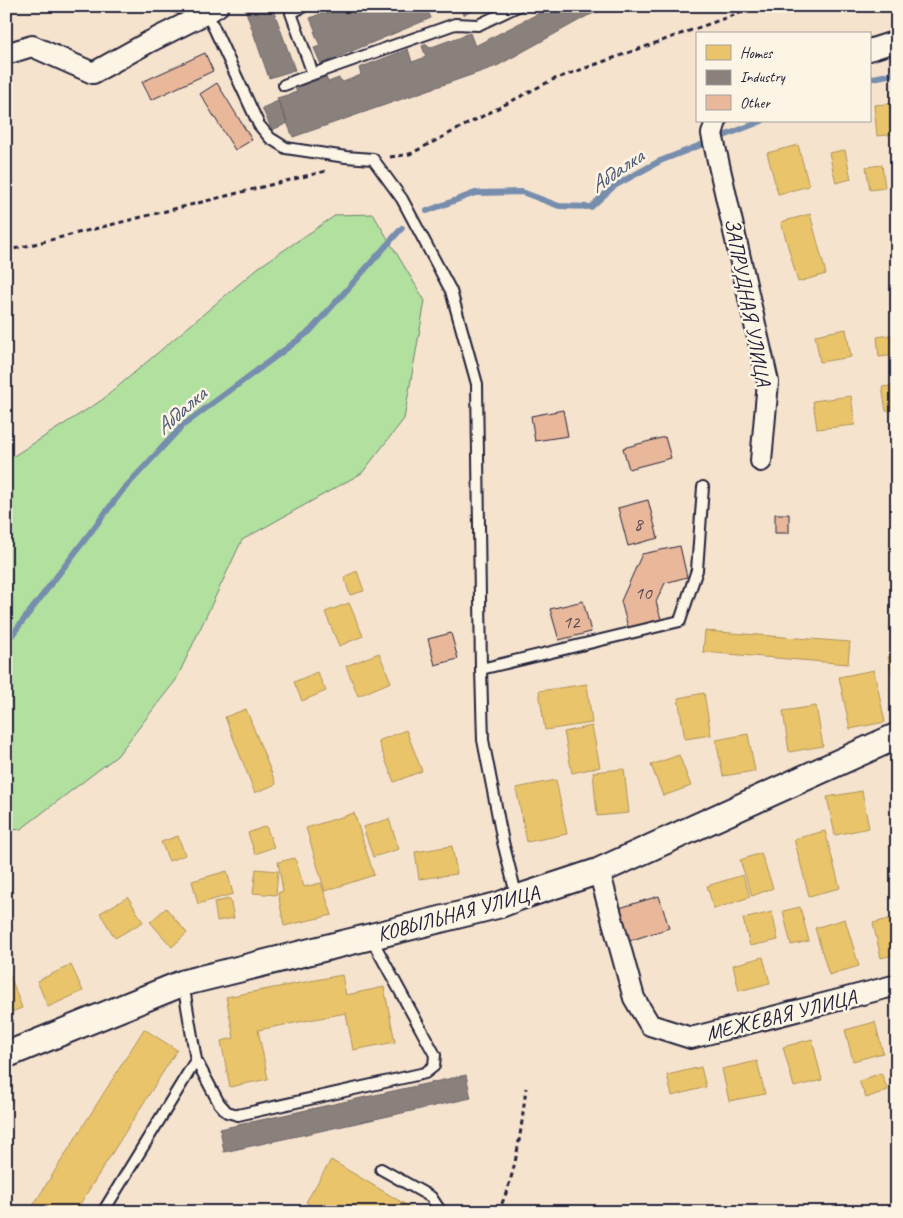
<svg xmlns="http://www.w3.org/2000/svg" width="903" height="1218" font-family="Caveat,sans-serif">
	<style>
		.green { fill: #b1e09f; stroke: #6a816d }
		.homes { fill: #e9c46a; stroke: #ad935c }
		.industry { fill: #8a817c; stroke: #6b6468 }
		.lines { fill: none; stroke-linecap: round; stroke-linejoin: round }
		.stream { stroke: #778dad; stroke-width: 6 }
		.building { fill: #e9b89a; stroke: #22223b }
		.service-casing { stroke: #22223b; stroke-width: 14 }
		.minor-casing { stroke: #22223b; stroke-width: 24 }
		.tertiary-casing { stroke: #22223b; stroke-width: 29 }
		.path { stroke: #22223b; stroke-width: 3; stroke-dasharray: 5 4; stroke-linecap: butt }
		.service { stroke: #fcf5e5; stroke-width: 10 }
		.minor { stroke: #fcf5e5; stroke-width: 20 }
		.tertiary { stroke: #fcf5e5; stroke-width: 25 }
		.labels { text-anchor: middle; stroke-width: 5; stroke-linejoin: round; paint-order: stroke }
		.number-label { font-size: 19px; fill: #544853 }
		.street-label { font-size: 21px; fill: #22223b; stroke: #fcf5e5 }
		.water-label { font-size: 22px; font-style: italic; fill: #4c5874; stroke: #fcf5e5 }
	</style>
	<rect width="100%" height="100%" fill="#f6e3ce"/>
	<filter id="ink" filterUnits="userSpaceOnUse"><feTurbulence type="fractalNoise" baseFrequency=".02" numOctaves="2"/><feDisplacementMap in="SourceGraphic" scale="10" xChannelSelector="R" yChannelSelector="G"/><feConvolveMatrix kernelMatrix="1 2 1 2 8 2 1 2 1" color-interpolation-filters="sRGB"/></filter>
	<g filter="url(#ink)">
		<path class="green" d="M373,214L425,301L404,419L362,473L242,540L176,680L117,756L21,829L6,831V463L12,457L102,400L259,267L336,215Z"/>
		<path class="homes" d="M897,103V134L877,136L874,105Z
			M798,145L809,186L778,194L767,153Z
			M845,150L851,179L836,183L829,153Z
			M882,165L885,188L870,190L866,167Z
			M892,187H897V215H896Z
			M810,214L826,274L798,282L781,222Z
			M846,329L851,357L820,362L815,335Z
			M897,334V355L879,357L877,337Z
			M897,385V409L886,411L882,387Z
			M851,396L855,425L817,429L813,401Z
			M357,571L364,591L350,595L344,577Z
			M349,603L363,636L339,646L325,612Z
			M705,631L850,642L848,664L703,652Z
			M379,653L391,682L358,696L346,666Z
			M897,654V694L888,657Z
			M874,670L885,722L850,729L839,677Z
			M317,672L326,691L302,701L294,682Z
			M587,684L592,723L545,730L539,691Z
			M704,693L711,735L685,739L678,698Z
			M816,706L823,746L789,752L783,711Z
			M246,709L276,784L255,793L225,717Z
			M592,726L600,767L572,773L564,732Z
			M406,730L422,771L394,782L378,741Z
			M748,734L755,771L723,776L716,740Z
			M679,755L691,786L663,796L651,765Z
			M624,769L629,813L597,816L593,772Z
			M556,780L567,834L527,842L516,788Z
			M862,791L869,828L835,835L827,797Z
			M354,813L374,875L325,891L306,828Z
			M389,819L399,849L373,857L363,827Z
			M266,826L274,847L255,854L248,833Z
			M825,831L840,888L809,896L794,839Z
			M178,836L185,855L169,861L161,842Z
			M452,846L457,874L419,879L415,852Z
			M761,853L773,888L752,896L740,860Z
			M295,858L304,887L321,883L332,915L284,926L278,893L283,891L278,862Z
			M256,869L278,871L276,895L253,893Z
			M227,871L233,894L198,904L192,881Z
			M743,875L750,897L714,909L707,886Z
			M128,897L143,922L115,938L100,913Z
			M230,899L234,918L217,921L214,902Z
			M800,907L809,941L791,945L783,911Z
			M166,908L187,933L172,947L150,922Z
			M772,912L778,940L750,946L743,919Z
			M897,917V954L881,958L873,923Z
			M845,919L859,966L829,975L815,928Z
			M763,957L770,983L739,991L733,965Z
			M6,964L22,1008L6,1014Z
			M71,965L83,991L48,1007L37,981Z
			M342,975L346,995L384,987L395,1042L353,1050L346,1013L258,1030L268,1079L230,1087L221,1041L234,1038L226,997Z
			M875,1022L883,1053L853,1061L845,1030Z
			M144,1029L177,1050L75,1212H29Z
			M812,1039L822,1080L794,1087L783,1047Z
			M757,1061L765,1094L729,1101L722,1069Z
			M701,1067L706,1087L672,1096L667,1075Z
			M881,1073L888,1090L866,1098L859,1081Z
			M331,1160L418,1212H322L306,1202Z"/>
		<path class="industry" d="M244,6H272L295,70L269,78Z
			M339,6H426L431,18L321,64L314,48L320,46L314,31L316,32L310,18Z
			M459,6H483L463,15Z
			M553,6H612L587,16L497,66L293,137L277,98L297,92L295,88L326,77L328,82L339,78L343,82L361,75L359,68L408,49L412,62L426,57L422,46L427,44L429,48L470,33L475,46Z
			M278,101L288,123L272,130L262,108Z
			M466,1075L471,1098L224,1152L220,1129Z"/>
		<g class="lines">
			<path class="stream" d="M869,79L897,73
				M427,211L475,193L522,192L559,206L591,207L614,186L660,161L762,121
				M6,643L122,491L182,426L310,331L402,228"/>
		</g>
		<path class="building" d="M205,53L213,71L151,100L142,82Z
			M217,83L252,140L235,150L200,94Z
			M563,410L568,436L535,441L531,416Z
			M665,437L671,458L629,469L623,448Z
			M648,500L658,538L628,546L618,508Z
			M775,514H789V533H775Z
			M680,546L687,577L665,583L656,602L662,622L629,631L621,601L642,554Z
			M583,601L591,632L559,640L550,609Z
			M451,633L458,659L435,665L428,639Z
			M659,896L669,928L626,942L616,909Z"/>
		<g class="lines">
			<defs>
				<path id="service" d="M173,6L207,13L259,125L270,138L286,148L346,157L373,159L402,199L451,291L477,384L481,669L483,740L503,842L517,898
					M304,6L291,13L313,74L455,24L478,25L518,6
					M284,85L313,74
					M481,669L680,621L697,570L703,487
					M196,1060L219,1103L227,1112L238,1115L425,1073L434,1066L435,1055L371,938
					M381,1169L431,1197L441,1212
					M103,1212L196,1060L183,983"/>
				<path id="minor" d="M869,50L897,41
					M6,54L32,46L93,73L149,42L207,13L218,6
					M716,121L712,134L768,382L761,461
					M599,871L634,998L650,1025L691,1038L897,985"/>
				<path id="tertiary" d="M6,1055L183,983L499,905L517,898L599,871L897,736"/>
			</defs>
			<use href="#service" class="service-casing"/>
			<use href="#minor" class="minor-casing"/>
			<use href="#tertiary" class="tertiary-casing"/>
			<path class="path" d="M390,157L410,154L552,80L759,6
				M6,251L326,171
				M498,1212C517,1173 521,1130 526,1088"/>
			<use href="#service" class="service"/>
			<use href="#minor" class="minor"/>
			<use href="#tertiary" class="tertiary"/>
		</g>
	</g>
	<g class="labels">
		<g class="number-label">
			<text x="638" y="530">8</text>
			<text x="643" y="599">10</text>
			<text x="571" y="628">12</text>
		</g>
		<g class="street-label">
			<text transform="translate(748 302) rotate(79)" y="7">ЗАПРУДНАЯ УЛИЦА</text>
			<text transform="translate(458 913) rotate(-15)" y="7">КОВЫЛЬНАЯ УЛИЦА</text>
			<text transform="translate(781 1015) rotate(-14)" y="7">МЕЖЕВАЯ УЛИЦА</text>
		</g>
		<g class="water-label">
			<text transform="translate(616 170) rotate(-34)" y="8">Абдалка</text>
			<text transform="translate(180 410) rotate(-41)" y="8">Абдалка</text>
		</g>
	</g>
	<rect width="903" height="1218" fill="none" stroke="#fcf5e5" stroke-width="25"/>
	<rect x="12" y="12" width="878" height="1193" fill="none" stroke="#22223b" stroke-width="2" filter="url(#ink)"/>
	<rect x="696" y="32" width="175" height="90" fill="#fcf5e5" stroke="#a5a1a1"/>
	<rect x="706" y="45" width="25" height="15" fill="#e9c46a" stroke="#a5a1a1"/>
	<text x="740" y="58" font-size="15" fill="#22223b">Homes</text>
	<rect x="706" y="70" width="25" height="15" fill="#8a817c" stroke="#a5a1a1"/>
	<text x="740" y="82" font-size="15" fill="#22223b">Industry</text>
	<rect x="706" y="95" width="25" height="15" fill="#e9b89a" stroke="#a5a1a1"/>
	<text x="740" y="108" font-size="15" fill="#22223b">Other</text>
</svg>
